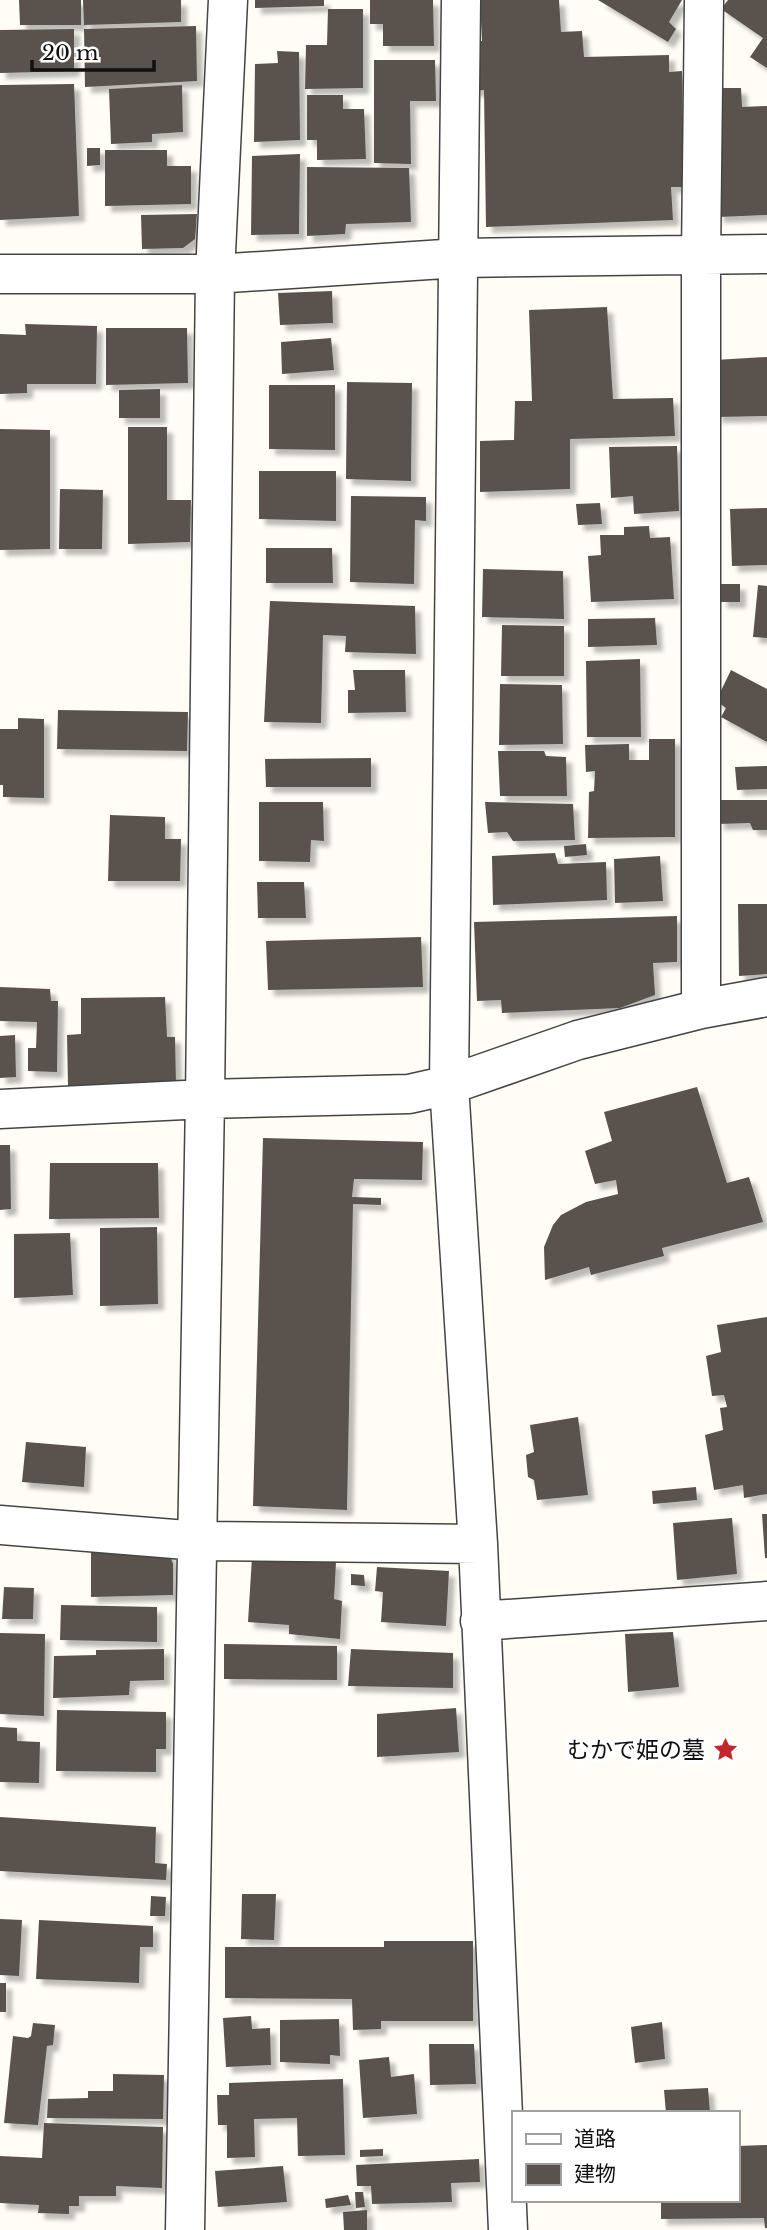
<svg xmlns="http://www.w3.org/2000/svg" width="767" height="2230" font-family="'Libre Baskerville','Noto Sans JP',serif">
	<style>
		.building { fill: #5a524d; filter: url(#shadow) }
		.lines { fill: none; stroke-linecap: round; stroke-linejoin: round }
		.street-casing { stroke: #444; stroke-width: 41 }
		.street { stroke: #fff; stroke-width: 38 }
		.labels { text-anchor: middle; stroke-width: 7; stroke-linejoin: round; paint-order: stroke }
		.poi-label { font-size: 23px; fill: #111; stroke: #fff; text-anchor: end }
	</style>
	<defs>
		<filter id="shadow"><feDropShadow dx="6" dy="6" stdDeviation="2" flood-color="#0004"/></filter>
	</defs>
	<rect width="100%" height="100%" fill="#fffdf5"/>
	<path class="building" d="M19,0H81V25H20Z
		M83,0H181V22L84,25Z
		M255,0H324V6L255,8Z
		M370,0H433L434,46H383V24H370Z
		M480,0H559L561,32L582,31L584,57L669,55V72L682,71L683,187H671L673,220L486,227L484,90L472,91V41H482Z
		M598,0H682L669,22L676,29L668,42Z
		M728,0H767V68L750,57L763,38L721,9Z
		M328,9H363V88L305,89L306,45H327Z
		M196,26L197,81L85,87L84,29Z
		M74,29V71L0,73V30Z
		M277,51L299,52L300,140L254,142L255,64L278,63Z
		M374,60H435L436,101H410L411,164L374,163Z
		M74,84L79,216L0,220V85Z
		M182,85L183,132L152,134V142L111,144L109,89Z
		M714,88H741L742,107L767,106V215L718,217Z
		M307,95H343V109H364L366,159L317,160V140H307Z
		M87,148H100V165L87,166Z
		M105,150H167V166H191V204L105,206Z
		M300,154L299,234L251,235L252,156Z
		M307,167L409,168L411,222L346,224L345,234L307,236Z
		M197,214L195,239L183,248L142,249L141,215Z
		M332,291L333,323L280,325L278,293Z
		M607,307L613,399L673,398L675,436L570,439V489L480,492V441L514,440L515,401H532L529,310Z
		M25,324L97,326L96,384H27V393L0,394V334L26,335Z
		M106,328H187L188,383L106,385Z
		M331,338L334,370L282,374L281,342Z
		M767,357V416L716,417L715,360Z
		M347,382L412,383L411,481L346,479Z
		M269,385H335V450L269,449Z
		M160,389V418H119V390Z
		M128,427H167V500H191L190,542L128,544Z
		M0,429L50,430V549L0,550Z
		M677,446L679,511L634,514L633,496L611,498L609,447Z
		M259,471H336V521L259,519Z
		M60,489L103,490L102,549H59Z
		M351,496L426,497V521L415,520L414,584L350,582Z
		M600,503L602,524L578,525L576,504Z
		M767,508V565L732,566L730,509Z
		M649,526L650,538L670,537L674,599L591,602L588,556L601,555L600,535H624V527Z
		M266,548H332L333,583H266Z
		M483,569L563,571L564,619L482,617Z
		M721,584H740V602H721Z
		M758,585L767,586V638L753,637Z
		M270,601L415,606L416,654L345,652L346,636L323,635L321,723L264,722Z
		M655,618L657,645L588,647V619Z
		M502,625L564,626V676H501Z
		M640,659L641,737H587L586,661Z
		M353,670H405L406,712L348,713V690H355Z
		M731,670L767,689V742L721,717L726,708L716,701Z
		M500,684L562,685L563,744L499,745Z
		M58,710L188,712L187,751L57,749Z
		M18,718L44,719V798L3,797V785H0V729H18Z
		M649,739H675V837L588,838L589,792L594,791L595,771L586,772L585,745L629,744V760H649Z
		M498,751H544L546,756L566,757L567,796H500Z
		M371,758V787H266L265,759Z
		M767,766V789L737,790L735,767Z
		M718,800H767V830H753L750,823L718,824Z
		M259,802H323L324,841L311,840L310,862L259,861Z
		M485,802L573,804L575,840L513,841L507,832L488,833Z
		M110,815L165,817V839H181L180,881H108Z
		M586,844L587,855L565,857L564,846Z
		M555,853L558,864L606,862L607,900L493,905L492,856Z
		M660,856L663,901L615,903L614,859Z
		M257,882H304L306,918H258Z
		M738,904H767V974L739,976Z
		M677,916V962L653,963L655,995L620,1008L502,1013L501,1000L477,1001L474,922Z
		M421,937L423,987L268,990L266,941Z
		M0,987L50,989L51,1001H58L57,1072L28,1071V1048H36L37,1022L0,1021Z
		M165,997L167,1037H175L176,1084L68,1086L67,1035L81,1034V998Z
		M15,1035L16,1077L0,1078V1036Z
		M697,1087L727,1183L749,1177L763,1222L662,1248L664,1256L591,1275L589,1267L545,1280L544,1247L553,1225L561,1215L586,1202L618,1194L616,1180L595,1184L585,1151L612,1141L604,1112Z
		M263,1138L423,1142L422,1180L354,1179L352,1197L381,1198V1205L353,1204L347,1510L253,1506Z
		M0,1145H10L11,1209L0,1210Z
		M50,1163H158L159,1218L49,1219Z
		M157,1227L158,1304L100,1306V1228Z
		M70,1233L73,1295L14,1298V1234Z
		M767,1317V1494L744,1498L743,1485L714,1490L705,1435L723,1430L720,1408L727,1407L724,1395L712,1396L706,1356L721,1352L717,1325Z
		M578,1417L588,1495L537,1500L534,1480L528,1477L526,1455L534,1452L530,1425Z
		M26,1442L86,1447L84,1487L22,1482Z
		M696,1487L697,1500L653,1504L652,1491Z
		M762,1514H767V1558H765Z
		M732,1518L737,1574L677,1580L673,1523Z
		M91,1546L167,1548L173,1564V1595L91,1597Z
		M252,1557L336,1562L334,1599L342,1601L340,1639L289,1634V1625L248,1622Z
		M377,1567L449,1571L446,1626L381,1622L383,1592L375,1591Z
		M351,1574L364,1575L365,1586L351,1585Z
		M4,1587L34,1588L33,1619H2Z
		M61,1605L157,1607V1642L60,1640Z
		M673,1632L679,1687L628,1692L625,1634Z
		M0,1633L45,1634L44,1716L0,1714Z
		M224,1644L337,1646V1680L224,1679Z
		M164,1649V1680L130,1681L129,1695L53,1698L54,1656L96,1655V1650Z
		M351,1649L453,1653V1688L348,1686Z
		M456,1708L459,1752L377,1757V1714Z
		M57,1710L166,1712V1749H156V1772L56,1771Z
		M0,1727L17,1728V1741L40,1742L39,1783L0,1782Z
		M0,1817L156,1827L155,1863L167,1864L166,1880L0,1871Z
		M242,1894H276L274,1940L241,1939Z
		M151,1896L166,1897L165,1916H150Z
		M0,1919L22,1920L19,1976L0,1975Z
		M39,1920L153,1926V1947H140L139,1983L36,1979Z
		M384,1941H473V2021H381V2029L353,2030L352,1999L225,1998V1947H384Z
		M0,1983H6V2012H0Z
		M251,2016L252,2029L270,2028L271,2065L226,2067L223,2018Z
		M339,2019L340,2056L330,2055V2064L280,2062V2020Z
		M662,2022L665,2059L635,2063L631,2027Z
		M33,2023L55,2025L53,2045L47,2046L38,2125L4,2123L13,2036L28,2038L31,2036Z
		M429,2044H474L476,2084L430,2085Z
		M389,2057L391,2077L414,2074L417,2114L363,2118L359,2060Z
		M113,2074L164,2075L163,2119L47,2118L48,2099L88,2098V2091H113Z
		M343,2079L345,2155L298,2156L297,2118L254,2119L255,2157L227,2158V2125H218L217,2095H229V2083Z
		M708,2088L710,2113H666L664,2090Z
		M44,2123L163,2127L162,2188L116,2186V2196H79V2206H69V2214L38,2213L39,2205L0,2203V2156L42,2158Z
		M767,2145V2228H765L764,2218L661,2219V2200H737V2146Z
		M383,2149V2156L360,2157V2150Z
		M479,2159L480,2182L451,2183L452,2202L372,2204L371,2186H357L356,2165Z
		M283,2166L287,2202L218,2207L215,2171Z
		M355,2192H363L365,2207L356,2208Z
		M348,2195L351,2205L326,2208L325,2199Z
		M367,2210V2230H344L343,2212Z"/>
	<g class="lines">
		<defs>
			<path id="street" d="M461,0L449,1085L478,1544L508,2230
				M0,274H215L459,258L767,254
				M701,1009V256L704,0
				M0,1109L205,1099L409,1094L449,1085L578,1040L701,1009L767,997
				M0,1525L199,1541L478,1544
				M480,1621L767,1601
				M185,2230L205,1099L215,274L228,0"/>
		</defs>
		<use href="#street" class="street-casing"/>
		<use href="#street" class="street"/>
	</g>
	<defs>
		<symbol id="sight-bare" viewBox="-9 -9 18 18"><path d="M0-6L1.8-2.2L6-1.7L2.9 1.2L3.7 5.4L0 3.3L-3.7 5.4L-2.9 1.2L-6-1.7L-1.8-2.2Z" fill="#c4262e" stroke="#fff" stroke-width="2.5" paint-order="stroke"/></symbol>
	</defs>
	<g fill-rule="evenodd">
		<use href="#sight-bare" x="708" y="1732" width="35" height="35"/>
	</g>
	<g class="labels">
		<g class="poi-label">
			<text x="705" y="1758">むかで姫の墓</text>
		</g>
	</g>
	<rect x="512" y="2111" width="228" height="91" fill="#ffffff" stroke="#a0a0a0" stroke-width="2"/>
	<rect x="526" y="2134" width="35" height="10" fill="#ffffff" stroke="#a0a0a0" stroke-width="2"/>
	<text x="574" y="2146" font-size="21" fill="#111111">道路</text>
	<rect x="526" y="2164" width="35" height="21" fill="#5a524d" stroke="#a0a0a0" stroke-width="2"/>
	<text x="574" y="2181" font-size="21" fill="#111111">建物</text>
	<path d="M32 60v10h122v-10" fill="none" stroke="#111111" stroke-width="3.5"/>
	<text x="42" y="60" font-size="21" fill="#111111" stroke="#ffffff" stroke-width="5" paint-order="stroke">20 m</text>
</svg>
